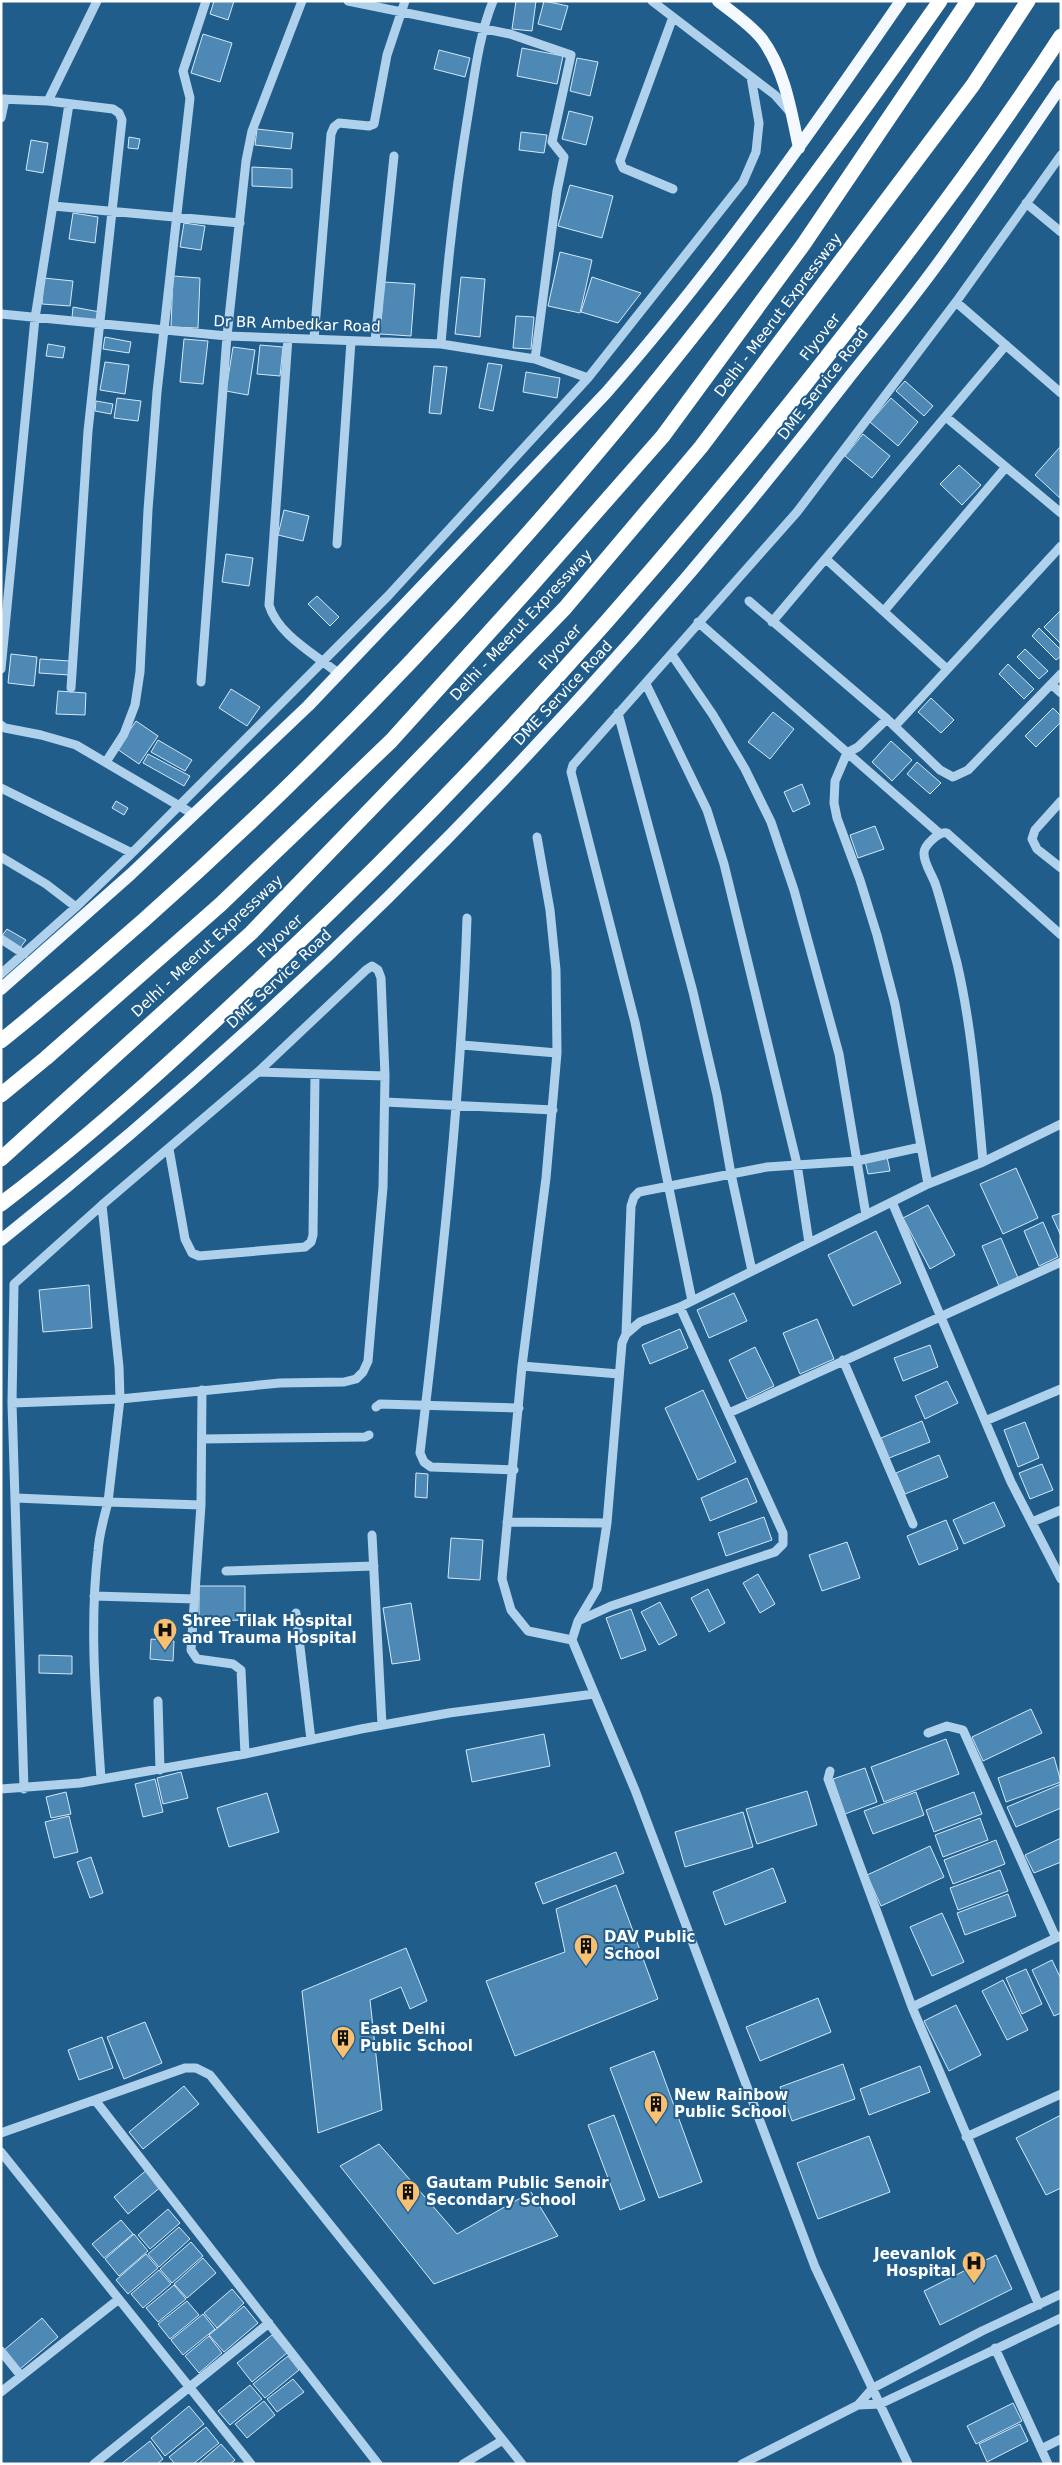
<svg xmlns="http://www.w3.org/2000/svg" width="1062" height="2465" font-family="'DejaVu Sans',sans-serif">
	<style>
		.building { fill: #4e88b5; stroke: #d3e9f8 }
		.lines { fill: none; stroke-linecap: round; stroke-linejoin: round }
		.minor { stroke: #afd1eb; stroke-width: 9 }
		.major { stroke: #f3f9fe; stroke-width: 12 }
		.highway { stroke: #fff; stroke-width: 15 }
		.labels { text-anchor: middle; stroke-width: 4; stroke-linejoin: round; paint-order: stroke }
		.street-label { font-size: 15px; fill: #fff; stroke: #215d8b }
		.poi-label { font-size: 15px; font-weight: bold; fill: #fff; stroke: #215d8b; text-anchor: start }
	</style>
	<rect width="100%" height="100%" fill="#215d8b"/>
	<path class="building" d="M214,1H234L228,20L210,14Z
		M516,1H536L532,31L512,29Z
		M544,1L568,6L561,30L538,24Z
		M203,34L232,43L220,82L191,73Z
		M522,48L563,56L557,84L517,76Z
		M439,50L470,58L465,77L434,69Z
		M577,58L598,62L590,96L570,91Z
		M569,111L593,117L586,145L562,139Z
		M257,129L293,133L291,149L255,145Z
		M521,132L547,135L544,153L519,150Z
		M129,137L140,139L138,149L128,148Z
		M31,140L48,143L43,173L26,170Z
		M252,167L292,169V188L252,186Z
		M570,185L613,196L602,238L558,226Z
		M73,213L98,217L95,243L69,239Z
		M184,223L205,226L201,250L180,247Z
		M560,252L592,260L580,313L548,306Z
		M173,276L200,278L198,328L171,327Z
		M461,277L485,279L480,337L455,334Z
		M592,277L641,293L618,323L581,312Z
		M44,278L73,281L70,306L42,304Z
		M384,282L415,284L411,336L380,334Z
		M73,307L100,312L98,322L72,318Z
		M516,316L534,317L531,349L513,348Z
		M105,337L131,342L129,353L103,349Z
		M184,339L208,341L203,384L180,382Z
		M48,344L65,347L63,358L46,356Z
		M260,345L283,347L280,376L257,374Z
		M233,347L255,350L248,395L226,391Z
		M105,362L129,365L125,394L100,390Z
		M488,363L502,365L493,411L479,408Z
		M434,366L447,367L441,414L429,413Z
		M526,372L560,378L557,398L523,392Z
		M905,381L933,406L924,416L896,391Z
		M117,398L141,401L138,421L114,418Z
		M891,398L918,422L898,446L870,422Z
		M96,401L113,404L111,414L95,411Z
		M863,434L890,456L872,478L845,456Z
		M1060,447L1061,448L1060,498L1035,475Z
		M959,465L981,485L962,505L940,484Z
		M284,510L309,516L303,541L278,535Z
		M226,554L253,558L249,586L222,582Z
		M317,596L339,617L330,626L308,604Z
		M1061,610V644L1044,627Z
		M1039,628L1061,650V656L1056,660L1032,636Z
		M1025,649L1048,671L1039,679L1017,657Z
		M11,654L37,657L34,686L8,683Z
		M40,659L70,661L69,675L39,673Z
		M1008,664L1034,689L1024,699L999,674Z
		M231,689L260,707L247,726L219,708Z
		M58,691L86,693L85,715L56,714Z
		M931,698L954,720L941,733L918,712Z
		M1053,708L1061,716V722L1036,747L1025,736Z
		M773,712L794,729L770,759L748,742Z
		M136,721L158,736L139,764L117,749Z
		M158,740L192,760L185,771L151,752Z
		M891,741L912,760L892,781L872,762Z
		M148,754L190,776L184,786L143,763Z
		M917,762L941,783L930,794L907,774Z
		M802,784L810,804L793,812L784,792Z
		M116,801L128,808L124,815L112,808Z
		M875,826L884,849L858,858L850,835Z
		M7,929L26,940L20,948L1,937Z
		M887,1157L890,1171L868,1174L865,1161Z
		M1016,1168L1038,1218L1003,1234L980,1184Z
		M928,1205L955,1255L930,1269L903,1218Z
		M1061,1213V1236L1052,1216Z
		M1043,1222L1058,1257L1039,1266L1024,1231Z
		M876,1231L901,1283L853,1306L828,1255Z
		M1001,1238L1018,1278L999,1286L982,1246Z
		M89,1285L92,1328L43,1332L39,1290Z
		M734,1293L747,1321L709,1338L697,1310Z
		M817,1319L834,1359L800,1374L783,1333Z
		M680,1329L688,1348L650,1364L642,1345Z
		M930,1345L938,1367L903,1381L894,1358Z
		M755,1347L774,1386L747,1399L729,1360Z
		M947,1381L958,1403L925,1419L915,1396Z
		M703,1390L736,1462L698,1480L665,1408Z
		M922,1421L930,1442L889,1458L881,1438Z
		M1025,1422L1039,1458L1018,1467L1004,1430Z
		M939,1455L948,1477L905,1494L896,1473Z
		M1042,1464L1053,1490L1030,1499L1019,1473Z
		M416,1473L428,1474L427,1498L415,1497Z
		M747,1478L757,1502L710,1521L701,1498Z
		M994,1502L1005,1526L964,1544L953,1520Z
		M764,1517L772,1540L726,1556L718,1533Z
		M946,1520L958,1549L919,1565L907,1536Z
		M451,1538L483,1540L480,1580L448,1578Z
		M847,1542L860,1578L822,1591L809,1555Z
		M758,1574L775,1604L760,1613L743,1583Z
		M199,1586H245V1620L199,1621Z
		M708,1589L725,1623L709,1632L691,1598Z
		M660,1602L677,1635L659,1645L641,1612Z
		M411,1603L420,1660L392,1664L383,1608Z
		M631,1609L646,1650L621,1659L606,1618Z
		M151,1639L174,1641L173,1661L150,1659Z
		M39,1655L72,1656V1674L39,1673Z
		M1031,1709L1042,1733L983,1761L972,1737Z
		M544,1734L550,1766L472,1782L466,1750Z
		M946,1739L959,1774L884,1802L871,1767Z
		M1054,1757L1061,1782L1006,1802L998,1778Z
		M865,1768L877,1802L845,1814L833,1779Z
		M181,1772L188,1798L163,1804L157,1778Z
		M155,1779L163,1812L143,1817L135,1784Z
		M1061,1784V1808L1016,1827L1007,1807Z
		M807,1791L817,1825L757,1844L746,1809Z
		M66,1792L71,1814L51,1818L46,1797Z
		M916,1792L924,1815L873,1834L864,1811Z
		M974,1792L982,1814L934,1832L926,1810Z
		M267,1793L279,1832L229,1847L217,1808Z
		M743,1812L753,1847L685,1867L675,1832Z
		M69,1816L78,1852L54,1858L45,1822Z
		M980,1818L988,1840L943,1857L935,1835Z
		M1061,1838V1862L1034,1873L1025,1855Z
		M996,1840L1005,1864L953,1884L944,1860Z
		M930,1846L944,1877L881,1906L867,1875Z
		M616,1852L624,1873L543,1904L535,1883Z
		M91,1857L103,1893L90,1898L77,1862Z
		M773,1868L786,1902L725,1925L713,1892Z
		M1000,1870L1008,1891L958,1910L950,1888Z
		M616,1885L658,1999L515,2056L486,1981L565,1952L556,1909Z
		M1008,1894L1016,1916L965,1935L957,1913Z
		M942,1913L964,1962L932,1976L910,1927Z
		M406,1948L427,2001L410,2009L401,1987L370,2000L382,2110L318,2133L302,1991Z
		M1052,1960L1061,1979V2013L1054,2016L1032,1970Z
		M1026,1969L1042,2004L1022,2014L1006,1978Z
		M1003,1980L1028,2030L1007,2040L982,1991Z
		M818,1998L831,2032L760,2061L746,2027Z
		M956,2005L981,2055L949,2071L924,2021Z
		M145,2022L162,2063L124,2079L107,2037Z
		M102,2037L113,2068L79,2080L68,2050Z
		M654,2051L702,2182L659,2198L610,2068Z
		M843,2064L855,2099L792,2121L780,2087Z
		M920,2066L930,2092L869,2115L860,2089Z
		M184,2086L199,2104L143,2149L129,2132Z
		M614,2115L645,2200L620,2210L588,2125Z
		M1061,2115V2188L1046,2195L1016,2138Z
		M869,2136L890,2192L818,2219L797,2163Z
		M379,2144L457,2234L531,2192L558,2236L434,2284L340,2166Z
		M148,2169L162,2186L128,2214L114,2197Z
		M168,2209L180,2223L150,2249L138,2235Z
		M121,2220L133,2234L104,2258L92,2244Z
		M179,2227L190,2239L159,2267L148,2254Z
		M134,2234L148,2251L119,2276L105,2259Z
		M191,2242L203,2256L172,2283L160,2269Z
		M146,2254L158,2268L128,2294L116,2280Z
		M996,2255L1012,2289L940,2325L924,2291Z
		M203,2258L216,2273L187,2298L174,2284Z
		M159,2270L171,2284L143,2308L131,2294Z
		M174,2285L186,2299L158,2322L146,2308Z
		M232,2289L244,2303L217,2328L204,2313Z
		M187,2301L199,2315L170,2339L158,2324Z
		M244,2306L258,2323L224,2352L209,2335Z
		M203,2314L215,2329L183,2355L171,2340Z
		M42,2318L58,2337L20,2369L4,2350Z
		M272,2335L287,2353L252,2382L237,2363Z
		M209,2336L222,2353L199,2373L185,2356Z
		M288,2356L299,2370L265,2398L253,2384Z
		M293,2379L304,2392L277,2412L267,2399Z
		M250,2385L262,2399L230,2425L218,2411Z
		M264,2401L275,2415L247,2438L235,2424Z
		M1013,2403L1022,2421L976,2444L967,2426Z
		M189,2406L204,2424L165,2456L151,2438Z
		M1020,2424L1028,2441L987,2462L979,2444Z
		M206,2427L219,2443L193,2464H175L169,2457Z
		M150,2441L163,2459L157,2464H121Z
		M221,2444L235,2460L230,2464H198Z"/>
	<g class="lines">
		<path class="minor" d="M348,1L510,34L571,55L552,142L564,157L557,191L535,359
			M652,1L775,95L790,112
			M1,99L48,101L113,109L119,113L122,120L88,431L71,688
			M48,101L97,1
			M1,118L5,99
			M673,189L623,168L620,161L673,17
			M1026,203L1061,232
			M53,206L240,223
			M956,302L1061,393
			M1,314L227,336L441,344L535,359L588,378
			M288,338L269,605C278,635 315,654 339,674
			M314,339L331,134L334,127L339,123L369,126L374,124L387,55L405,1
			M375,341L394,156
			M441,344C447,265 456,187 469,109C475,72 479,36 493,1
			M946,417L1061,513
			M337,544L351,341
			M826,559L947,669
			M749,601L887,719L940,770L953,777L968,770L1061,674
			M884,611L1006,467
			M698,622L940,834
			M772,622L1006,345
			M672,655L713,715L745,769L771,822L794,890L839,1054L866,1215
			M1,669L35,318L69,104
			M201,682L227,336L246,161L252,131L302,1
			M646,684L707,810L724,864L797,1164L809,1243
			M1051,684L1061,693
			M618,713L693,992L717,1095L731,1174L752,1271
			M887,719L858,747L847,753L835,781L834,803L837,818L860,880L877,935L895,1004L928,1184
			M1,725L5,728L41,735L76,745L193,814
			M895,726L1061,546
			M106,762L124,734L135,705L140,672L148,510L157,392L190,98L183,71L206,1
			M1,788L132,853
			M1061,801L1035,830L1032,839L1037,849L1061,868
			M537,837L550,910L556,970L557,1053L546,1178L522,1366L502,1579L511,1610L528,1631L572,1640
			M1,857L46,884L76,907
			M467,918C461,1097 441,1275 420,1453L424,1462L431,1467L514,1470
			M1,939L24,954
			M1,974L76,907L132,853L388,596L588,378L743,182L756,152L759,123L751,77
			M462,1045L557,1053
			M258,1072L385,1076
			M385,1102L553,1110
			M169,1149L185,1239L192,1253L199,1256L305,1247L311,1242L313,1235L315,1074
			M983,1162C977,1095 972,1028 957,963C950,937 944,911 936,886C933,876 924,864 924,854C923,846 939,831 947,833L1061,935
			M892,1202L1011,1482L1061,1579
			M102,1205L119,1367L120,1399L108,1502L201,1505
			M692,1301L635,1022L571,772L573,765L797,512L956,302L1061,155
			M626,1334L631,1206L634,1197L639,1192L767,1167L857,1161L921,1147
			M843,1360L913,1524
			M522,1366L619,1374
			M202,1390L201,1505L191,1650L197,1659L233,1664L241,1670L245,1754
			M12,1403L120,1399L280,1383L344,1382L356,1379L363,1372L368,1361L383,1187L385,1076L381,978L378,970L372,966L366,970L258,1072L102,1205L14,1284L12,1403L24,1789
			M376,1407L380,1404L519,1408
			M729,1413L1061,1262
			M985,1421L1061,1389
			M203,1439L365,1437L369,1435
			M16,1498L108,1502C104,1518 99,1534 98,1551C89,1626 96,1703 101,1779
			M507,1522L607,1523
			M1032,1522L1061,1510
			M372,1535L382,1725
			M226,1571L374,1566
			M94,1596L195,1599
			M296,1613L311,1740
			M578,1621L611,1606L775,1552L783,1544V1533L680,1307
			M158,1701L160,1770
			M928,1733L947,1726L963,1730L1056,1938
			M830,1771L828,1779L912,2007L1039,2305
			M1,1789L80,1783L245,1754L361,1729L449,1713L594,1694
			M912,2007L1060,1936
			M95,2100L378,2464
			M1,2133L185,2068H196L210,2075L522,2464
			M966,2137L1061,2094
			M1,2152L251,2464
			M995,2348L1048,2464
			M1,2351L21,2376
			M1,2392L119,2299
			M858,2405L880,2404L1061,2318
			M1041,2449L1061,2439
			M94,2464L269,2323
			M463,2464L503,2440
			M742,2464L858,2405L873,2388L982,2331L1061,2294
			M908,2464L815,2267L635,1790L572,1640L578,1621L597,1589L607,1523L622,1343L626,1334L640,1322L680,1307L928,1184L983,1162L1061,1124"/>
		<path class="major" d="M718,1C733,13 750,24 762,39C785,70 791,111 799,148
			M1,989L131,874L308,706L606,393C714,270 808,136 901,1
			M1,1240C318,988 599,700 847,380C878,341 910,302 939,262C981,204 1021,145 1061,86"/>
		<path class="highway" d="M1,1041C182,895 351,732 506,558C663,383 805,194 940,1
			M1,1095L46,1058L221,904L391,741L531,586L663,436L803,245L968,1
			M1,1159L251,933L565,608L701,447L973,85L1028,1
			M1,1204C100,1129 192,1043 282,958C472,779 645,586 807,382C896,269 983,156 1061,36"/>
	</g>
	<defs>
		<symbol id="hospital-pin" viewBox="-11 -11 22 30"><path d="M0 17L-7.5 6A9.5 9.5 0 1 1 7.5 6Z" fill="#f8c070" stroke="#215d8b"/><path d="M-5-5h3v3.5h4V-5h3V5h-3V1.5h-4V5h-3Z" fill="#111"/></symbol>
		<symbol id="building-pin" viewBox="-11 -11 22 30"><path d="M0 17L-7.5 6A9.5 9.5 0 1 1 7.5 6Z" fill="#f8c070" stroke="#215d8b"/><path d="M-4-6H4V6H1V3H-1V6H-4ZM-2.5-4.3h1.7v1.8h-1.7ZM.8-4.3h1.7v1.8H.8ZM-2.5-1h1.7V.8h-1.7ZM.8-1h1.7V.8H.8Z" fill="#111"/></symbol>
	</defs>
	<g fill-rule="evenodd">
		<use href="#hospital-pin" x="151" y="1616" width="28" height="38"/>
		<use href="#building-pin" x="572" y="1932" width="28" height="38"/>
		<use href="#building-pin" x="329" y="2024" width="28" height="38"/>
		<use href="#building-pin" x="642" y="2090" width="28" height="38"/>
		<use href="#building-pin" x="394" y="2178" width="28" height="38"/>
		<use href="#hospital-pin" x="960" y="2249" width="28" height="38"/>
	</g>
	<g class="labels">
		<g class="street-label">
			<text transform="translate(778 315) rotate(-53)" y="5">Delhi - Meerut Expressway</text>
			<text transform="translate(297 324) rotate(2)" y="5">Dr BR Ambedkar Road</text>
			<text transform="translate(820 337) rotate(-52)" y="5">Flyover</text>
			<text transform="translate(823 384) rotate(-52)" y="5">DME Service Road</text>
			<text transform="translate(521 625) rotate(-47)" y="5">Delhi - Meerut Expressway</text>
			<text transform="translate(560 647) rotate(-48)" y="5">Flyover</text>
			<text transform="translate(563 693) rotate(-47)" y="5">DME Service Road</text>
			<text transform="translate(280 936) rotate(-43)" y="5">Flyover</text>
			<text transform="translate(207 946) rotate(-43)" y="5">Delhi - Meerut Expressway</text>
			<text transform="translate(279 979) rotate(-43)" y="5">DME Service Road</text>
		</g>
		<g class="poi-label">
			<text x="182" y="1626">Shree Tilak Hospital<tspan x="182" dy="17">and Trauma Hospital</tspan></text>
			<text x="604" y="1942">DAV Public<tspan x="604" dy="17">School</tspan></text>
			<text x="360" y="2034">East Delhi<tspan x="360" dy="17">Public School</tspan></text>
			<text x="674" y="2100">New Rainbow<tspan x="674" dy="17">Public School</tspan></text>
			<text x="426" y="2188">Gautam Public Senoir<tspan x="426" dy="17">Secondary School</tspan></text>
			<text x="956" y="2259" text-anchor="end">Jeevanlok<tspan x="956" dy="17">Hospital</tspan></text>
		</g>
	</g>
	<rect width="1062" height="2465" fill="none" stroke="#ffffff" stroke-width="5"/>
</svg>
